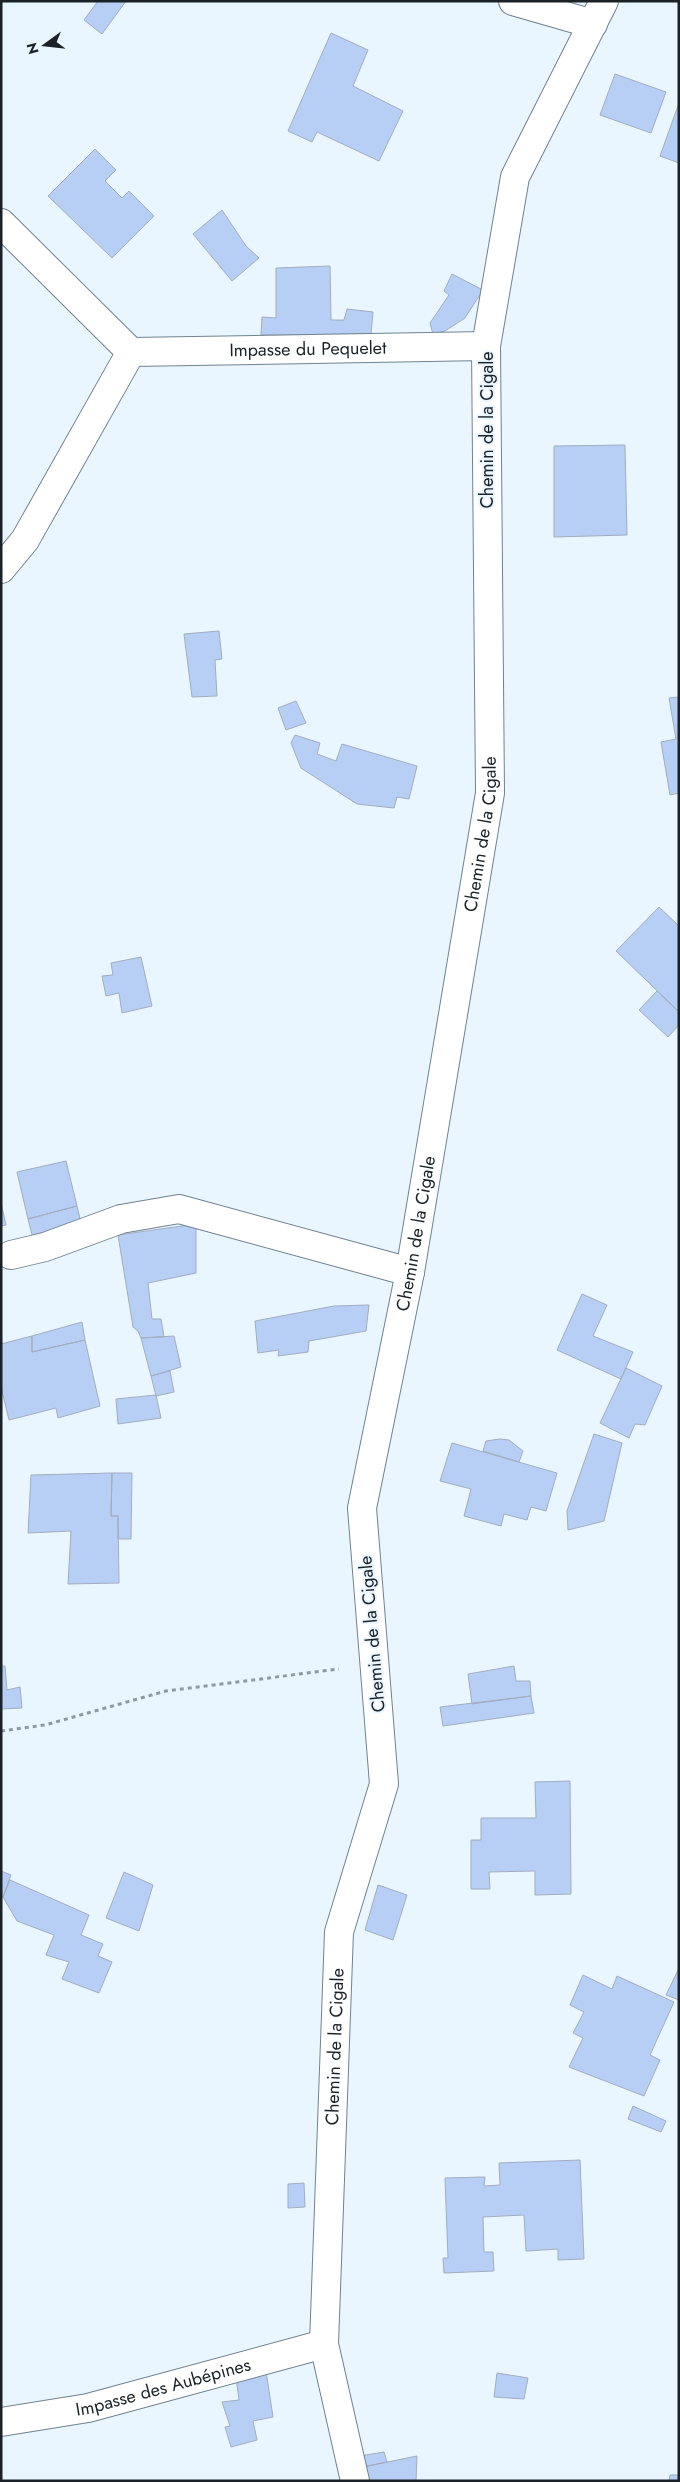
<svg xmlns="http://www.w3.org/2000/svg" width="680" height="2482" font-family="Jost,sans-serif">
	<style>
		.building { fill: #b7cff5; stroke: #a1adc0 }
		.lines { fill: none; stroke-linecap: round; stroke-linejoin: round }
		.minor-casing { stroke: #6f8390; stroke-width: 30 }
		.path { stroke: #8e99a0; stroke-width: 3; stroke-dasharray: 4 4; stroke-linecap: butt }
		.minor { stroke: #fff; stroke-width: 28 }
		.labels { text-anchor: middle; stroke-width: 4; stroke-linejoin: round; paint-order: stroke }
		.street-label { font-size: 18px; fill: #1a2227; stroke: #e9f6ff }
	</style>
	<rect width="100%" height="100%" fill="#e9f6ff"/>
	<path class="building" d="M98,1H126L102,34L84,20Z
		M331,33L368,50L353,86L403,111L379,161L317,132L312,142L288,131Z
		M615,74L666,92L651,133L600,115Z
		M679,103V163L660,156Z
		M95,149L116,170L105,181L122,198L129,191L154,216L112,258L48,196Z
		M222,210L246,246L259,258L232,281L193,234Z
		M330,266L331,320H344L347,309L373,312L371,334L261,335L262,317L276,318V268Z
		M452,274L483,290L465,318L445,331L433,334L430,323L449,295L444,291Z
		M625,445L627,535L554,537V446Z
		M219,631L222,659L215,660L217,696L192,697L184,634Z
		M679,697V793L670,795L661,742L676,739L669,698Z
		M296,701L306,723L286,730L278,708Z
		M295,735L320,743L317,754L336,761L342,744L417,766L409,799L397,797L394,808L357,804L301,768L291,743Z
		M659,907L679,926V1008L677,1010L616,951Z
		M141,957L152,1006L122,1013L119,993L106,996L102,976L113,975L111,963Z
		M657,991L679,1012V1025L668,1037L639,1010Z
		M66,1161L77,1206L28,1219L17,1172Z
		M1,1203L6,1225L1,1226Z
		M77,1206L81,1223L32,1235L28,1219Z
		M196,1224V1273L148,1283L152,1319H161L164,1337L141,1338L138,1331L133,1327L118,1235Z
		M582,1294L607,1305L593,1336L633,1352L621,1379L557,1350Z
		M369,1305L366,1331L309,1341L308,1352L278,1356L279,1350L258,1353L255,1321L334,1306Z
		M82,1322L85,1340L32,1352V1336Z
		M32,1336V1352L85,1340L100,1406L58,1418L56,1408L9,1420L1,1387V1344Z
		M174,1336L181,1367L151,1376L141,1338Z
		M626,1368L662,1386L645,1425L635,1424L629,1438L600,1423Z
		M170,1371L174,1392L156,1396L151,1376Z
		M156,1395L161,1418L118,1424L116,1399Z
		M594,1434L622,1443L604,1521L568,1530L567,1511Z
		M500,1439L509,1440L523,1451L519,1462L483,1451L486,1441Z
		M452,1443L557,1473L546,1511L531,1507L527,1520L504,1514L501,1526L464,1516L471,1489L440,1481Z
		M112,1473H132L131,1539H118V1516H111Z
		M112,1473L111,1516H118L119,1583L68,1584L71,1531L28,1533L31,1475Z
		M1,1666H5L7,1690L20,1687L22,1708L1,1709Z
		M514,1666L516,1681H530L531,1696L472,1704L468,1674Z
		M531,1696L534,1713L443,1726L440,1707Z
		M570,1781L571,1894L535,1895V1871L489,1872L490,1889H471V1840H481V1818H536L535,1782Z
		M1,1871L11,1875L3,1897H1Z
		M124,1872L153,1885L139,1931L106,1918Z
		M10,1880L89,1915L81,1935L103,1944L98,1956L112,1962L99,1993L62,1979L69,1962L46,1955L54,1935L17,1921L3,1897Z
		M378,1885L407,1895L393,1940L365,1930Z
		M679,1968V2000L666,1995Z
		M583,1975L612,1989L617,1976L674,2002L650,2055L660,2060L644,2096L569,2067L583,2038L573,2033L584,2012L570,2005Z
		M633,2106L666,2121L661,2132L628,2119Z
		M580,2160L584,2259L558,2260V2249L526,2251L524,2215L483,2217L484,2252H493L494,2271L444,2273L443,2258H448L445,2178L485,2177L484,2186L500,2185L499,2163Z
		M304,2183L305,2207L288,2208V2184Z
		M266,2371L273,2417L253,2421L257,2440L231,2447L225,2427L230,2426L222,2402L239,2400L236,2377Z
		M497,2373L528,2378L524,2399L494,2397Z
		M384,2452L387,2462L363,2467L360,2456Z
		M417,2456L416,2481H366L363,2467Z
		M670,2475H679V2481H669Z"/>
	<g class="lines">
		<defs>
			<g id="minor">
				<path d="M513,1L593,24"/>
				<path id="s1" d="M1,223L131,352L486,346"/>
				<path d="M1,569L25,540L131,352"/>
				<path d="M11,1255L45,1247L121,1219L179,1209L410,1272"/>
				<path id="s2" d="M1,2422L88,2408L324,2344"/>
				<path id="s3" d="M355,2481L324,2344L339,1932L384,1784L362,1508L410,1272L490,793L486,346L515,177L604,1"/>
			</g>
		</defs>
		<use href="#minor" class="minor-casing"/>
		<path class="path" d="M1,1731L45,1725L166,1691L339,1669"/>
		<use href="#minor" class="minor"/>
	</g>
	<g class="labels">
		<g class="street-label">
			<text dy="6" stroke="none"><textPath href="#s1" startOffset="360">Impasse du Pequelet</textPath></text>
			<text transform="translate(487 430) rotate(-90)" y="6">Chemin de la Cigale</text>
			<text dy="6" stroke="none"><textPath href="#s3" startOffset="1669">Chemin de la Cigale</textPath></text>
			<text dy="6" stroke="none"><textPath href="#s3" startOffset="1264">Chemin de la Cigale</textPath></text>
			<text transform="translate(372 1634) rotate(-95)" y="6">Chemin de la Cigale</text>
			<text dy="6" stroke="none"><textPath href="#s3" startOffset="438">Chemin de la Cigale</textPath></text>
			<text dy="6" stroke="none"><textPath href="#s2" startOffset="166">Impasse des Aubépines</textPath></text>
		</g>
	</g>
	<rect width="680" height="2482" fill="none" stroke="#1a2227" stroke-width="5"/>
	<g transform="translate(45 45) rotate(255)" stroke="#e9f6ff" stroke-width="4" paint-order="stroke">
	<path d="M0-4L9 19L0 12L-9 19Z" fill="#1a2227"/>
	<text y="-8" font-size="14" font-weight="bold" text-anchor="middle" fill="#1a2227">N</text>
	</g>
</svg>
